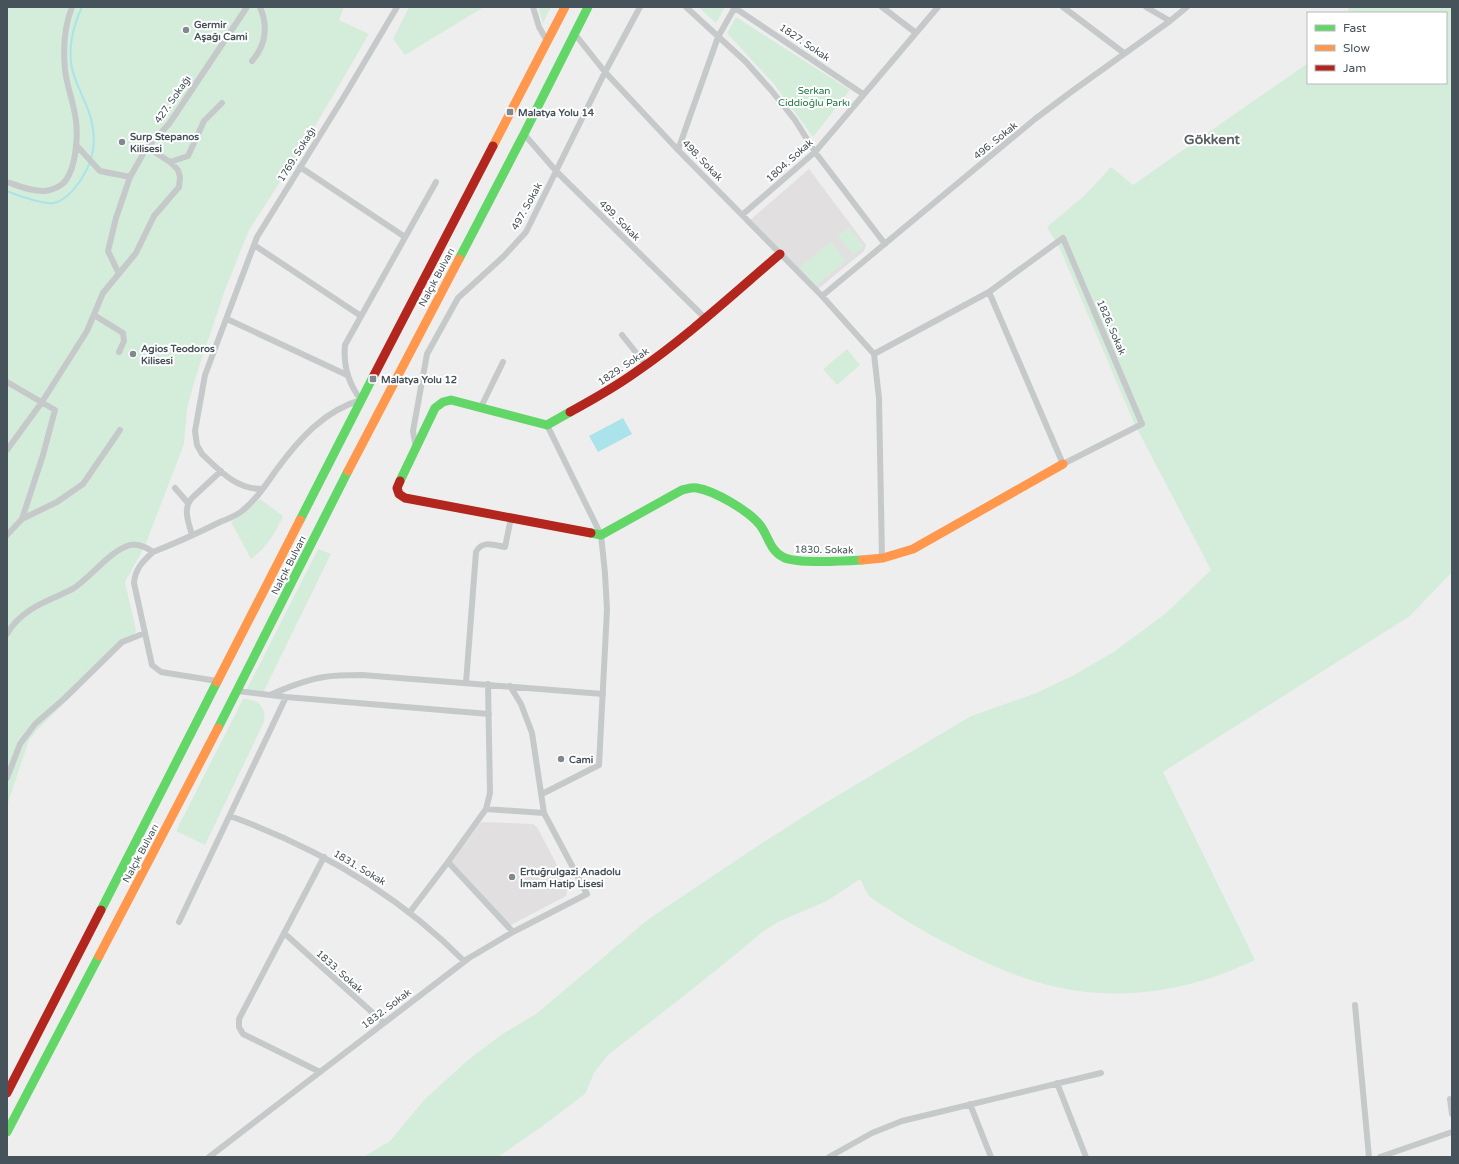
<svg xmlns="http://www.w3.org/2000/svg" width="1459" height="1164" font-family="'Varela Round',sans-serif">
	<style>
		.education { fill: #e1dfe0 }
		.green { fill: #d4edda }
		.water { fill: #aae3e9 }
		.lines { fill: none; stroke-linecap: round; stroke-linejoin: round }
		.stream { stroke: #aae3e9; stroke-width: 2 }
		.street { stroke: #c6c9ca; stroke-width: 6 }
		.fast { stroke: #63d668; stroke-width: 9 }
		.slow { stroke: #ff974d; stroke-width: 9 }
		.jam { stroke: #b3261e; stroke-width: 9 }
		.poi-dot { fill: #82898e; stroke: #fff; stroke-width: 1.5 }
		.labels { text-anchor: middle; stroke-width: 4; stroke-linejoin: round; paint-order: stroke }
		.poi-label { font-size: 10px; font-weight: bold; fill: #47535a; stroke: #fff; text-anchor: start }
		.street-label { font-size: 10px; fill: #47535a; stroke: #fff }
		.park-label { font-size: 10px; fill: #1b773f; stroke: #fff }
		.district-label { font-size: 14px; font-weight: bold; fill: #5a5f62; stroke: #fff }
	</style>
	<rect width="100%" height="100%" fill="#efeeee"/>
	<path class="education" d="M809,169L866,245L864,251L818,289L748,222Z
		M481,822L533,824L537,827L568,886L566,896L509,926L451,863Z"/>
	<path class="green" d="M7,7H344L339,20L369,34L307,140L249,230L225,290L195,379L187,409L184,444L145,546L125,582L136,630L132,642L123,645L37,730L29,740L8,803L7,801Z
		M409,7H484L405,55L393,39Z
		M538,7H551L543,23Z
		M698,7H725L716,23Z
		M1347,7H1452V572L1410,616L1163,772L1255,960C1187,993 1111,1004 1037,982C1003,972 971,956 940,940C921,930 903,919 885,907C880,904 875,901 870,897C866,893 863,884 860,879L827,901L780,921L762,932L741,950L685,995L608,1055L594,1073L585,1094L544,1125L498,1157H363L390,1141L424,1100L468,1060L501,1035L536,1014L650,918L762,843L825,803L971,716L1034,694L1074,675L1112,653L1165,614L1211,570L1134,423L1060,249L1047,227L1085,195L1111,167L1133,185L1308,63V83H1446V13H1350Z
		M736,17L850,90L813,137L774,84L727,33Z
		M849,227L864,246L854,255L838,236Z
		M831,242L846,261L815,286L800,267Z
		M847,349L860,365L837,385L823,369Z
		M260,499L283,516C275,534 266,548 251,559L231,522Z
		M318,549L331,554L264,691L247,689Z
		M243,699C257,698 267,707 264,722L205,845L176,831Z"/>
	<path class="water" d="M623,418L632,434L598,452L589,436Z"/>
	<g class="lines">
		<path class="stream" d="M7,191C16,195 45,205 54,203C72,199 89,170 92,154C95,144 94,133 92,123C88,102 74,85 71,63C69,44 74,24 82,7"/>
		<path class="street" d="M533,7L539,27L547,41
			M686,7L746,62L771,90L795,120L815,152L885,244
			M882,7L916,33
			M1063,7L1124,53
			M1146,7L1170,21
			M735,8L863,94
			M574,33L605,72L678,150L822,296L874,354L879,398L882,559
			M252,61C266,45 268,26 260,7
			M524,134L556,171L705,318
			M76,145L100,171L130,177
			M678,150L718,37L735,7
			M170,162L188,156L204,121L222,103
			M300,167L405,237
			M7,182C19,186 32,192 45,191C53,190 62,186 66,180C76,166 78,137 76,121C74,103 67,87 65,70C63,49 64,27 72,7
			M742,215L815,152L938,7
			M1063,238L1142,424L1063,464L989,292Z
			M254,245L361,316
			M119,274L108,251L116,218L130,177L147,147L169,124L247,7
			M822,296L1035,119L1071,92L1170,21L1187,7
			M94,315L123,333L124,341L119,352
			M227,319L347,375
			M622,335L646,365
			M874,354L989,292
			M7,382L55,410L43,455L22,519
			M481,407L503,362
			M416,449L413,431L427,354L458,298L504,256L526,232L605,72L640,7
			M7,450L42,402L87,331L103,293L136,253L154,216L179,187L180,177L178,170L170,162L147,147
			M175,488L188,503
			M262,489C236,489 220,471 202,454L197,445L195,431L205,375L257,237L345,95L397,7
			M7,535L22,519L57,502L83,484L120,430
			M192,535C189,523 182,509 192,498L221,471
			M153,552C143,561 135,569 134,583L152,665L161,672L217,681
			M7,634C19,613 39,604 60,595C65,592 70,591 74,588C91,577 107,554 127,546C136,543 146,547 153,552C176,543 198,533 220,522C227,519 236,516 242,511C257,499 267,483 277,469C299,439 325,410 361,400C348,383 343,366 345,345L436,182
			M466,683L476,552C482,540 494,545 505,547L511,518
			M237,691L286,697L489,714
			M270,695C288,687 305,680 324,677C336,675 349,675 362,675L603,694
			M7,778L20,744L35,724L65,698L122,642L145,633
			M542,794L599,765L607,610L605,573L601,535L547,425
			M486,809L544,813
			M230,816C318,848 398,894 464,961
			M448,862L513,932
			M410,912L448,862L486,809L490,793L488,684
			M179,922L286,697
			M284,933L384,1023
			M1355,1005L1369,1157
			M320,1072L243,1034L239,1027V1019L324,857
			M1057,1083L1086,1157
			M1450,1099L1452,1114
			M970,1104L991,1157
			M209,1157L469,958L513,932L587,894L544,813L532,733L521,704L510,686
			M829,1157L872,1133L902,1121L1101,1073
			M1380,1157L1452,1132"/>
		<path class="fast" d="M459,259L524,134L588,7
			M400,481L435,408L443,402L451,400L547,425L570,412
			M300,520L373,377
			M591,533L601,535L682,490C687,489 692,487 697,488C715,491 749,511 760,525C768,535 770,551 783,557C795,564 846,561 862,560
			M218,728L348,471
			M101,910L217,682
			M7,1132L99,956"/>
		<path class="slow" d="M493,146L565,7
			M348,471L459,259
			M862,560L883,558L913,549L1063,464
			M217,682L300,520
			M99,956L218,728"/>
		<path class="jam" d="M373,377L493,146
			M570,412C592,400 615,387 636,372C687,337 733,294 780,254
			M400,481L397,488L399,494L405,498L591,533
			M7,1093L101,910"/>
	</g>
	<g class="poi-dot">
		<circle cx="186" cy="30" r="4"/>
		<rect x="506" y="108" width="8" height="8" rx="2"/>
		<circle cx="122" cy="142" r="4"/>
		<circle cx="133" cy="354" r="4"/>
		<rect x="369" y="375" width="8" height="8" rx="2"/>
		<circle cx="561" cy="759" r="4"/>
		<circle cx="512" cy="877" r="4"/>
	</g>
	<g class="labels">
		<g class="poi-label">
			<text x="194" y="28">Germir<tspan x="194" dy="12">Aşağı Cami</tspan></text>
			<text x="518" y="116">Malatya Yolu 14</text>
			<text x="130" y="140">Surp Stepanos<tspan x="130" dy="12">Kilisesi</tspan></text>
			<text x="141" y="352">Agios Teodoros<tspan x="141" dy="12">Kilisesi</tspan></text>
			<text x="381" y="383">Malatya Yolu 12</text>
			<text x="569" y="763">Cami</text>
			<text x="520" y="875">Ertuğrulgazi Anadolu<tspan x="520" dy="12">İmam Hatip Lisesi</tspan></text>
		</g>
		<g class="street-label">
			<text transform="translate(805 42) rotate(34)" y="4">1827. Sokak</text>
			<text transform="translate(172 99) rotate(-55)" y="4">427. Sokağı</text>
			<text transform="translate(995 140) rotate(-39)" y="4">496. Sokak</text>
			<text transform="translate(296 154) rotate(-58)" y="4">1769. Sokağı</text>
			<text transform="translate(703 160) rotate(46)" y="4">498. Sokak</text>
			<text transform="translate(789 160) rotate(-42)" y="4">1804. Sokak</text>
			<text transform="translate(526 206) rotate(-61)" y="4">497. Sokak</text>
			<text transform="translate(620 220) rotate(45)" y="4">499. Sokak</text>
			<text transform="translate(436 277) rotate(-62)" y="4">Nalçık Bulvarı</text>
			<text transform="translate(1112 327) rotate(67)" y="4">1826. Sokak</text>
			<text transform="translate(623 366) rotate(-34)" y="4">1829. Sokak</text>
			<text transform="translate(824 549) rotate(1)" y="4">1830. Sokak</text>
			<text transform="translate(288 565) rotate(-63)" y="4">Nalçık Bulvarı</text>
			<text transform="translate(140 853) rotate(-62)" y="4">Nalçık Bulvarı</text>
			<text transform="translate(360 867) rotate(31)" y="4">1831. Sokak</text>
			<text transform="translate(340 971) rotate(42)" y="4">1833. Sokak</text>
			<text transform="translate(386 1008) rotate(-37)" y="4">1832. Sokak</text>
		</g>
		<g class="park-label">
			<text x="814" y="94">Serkan<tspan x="814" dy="12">Ciddioğlu Parkı</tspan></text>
		</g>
		<g class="district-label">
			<text x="1212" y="144">Gökkent</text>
		</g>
	</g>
	<rect width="1459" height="1164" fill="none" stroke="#47535a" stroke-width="16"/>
	<rect x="1307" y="12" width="140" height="72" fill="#ffffff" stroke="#b5babd"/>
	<rect x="1315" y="25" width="20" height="6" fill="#63d668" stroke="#b5babd"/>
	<text x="1343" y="32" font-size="12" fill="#47535a">Fast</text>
	<rect x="1315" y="45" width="20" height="6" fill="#ff974d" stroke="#b5babd"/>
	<text x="1343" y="52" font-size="12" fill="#47535a">Slow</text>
	<rect x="1315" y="65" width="20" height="6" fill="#b3261e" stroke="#b5babd"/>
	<text x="1343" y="72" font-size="12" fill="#47535a">Jam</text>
</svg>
